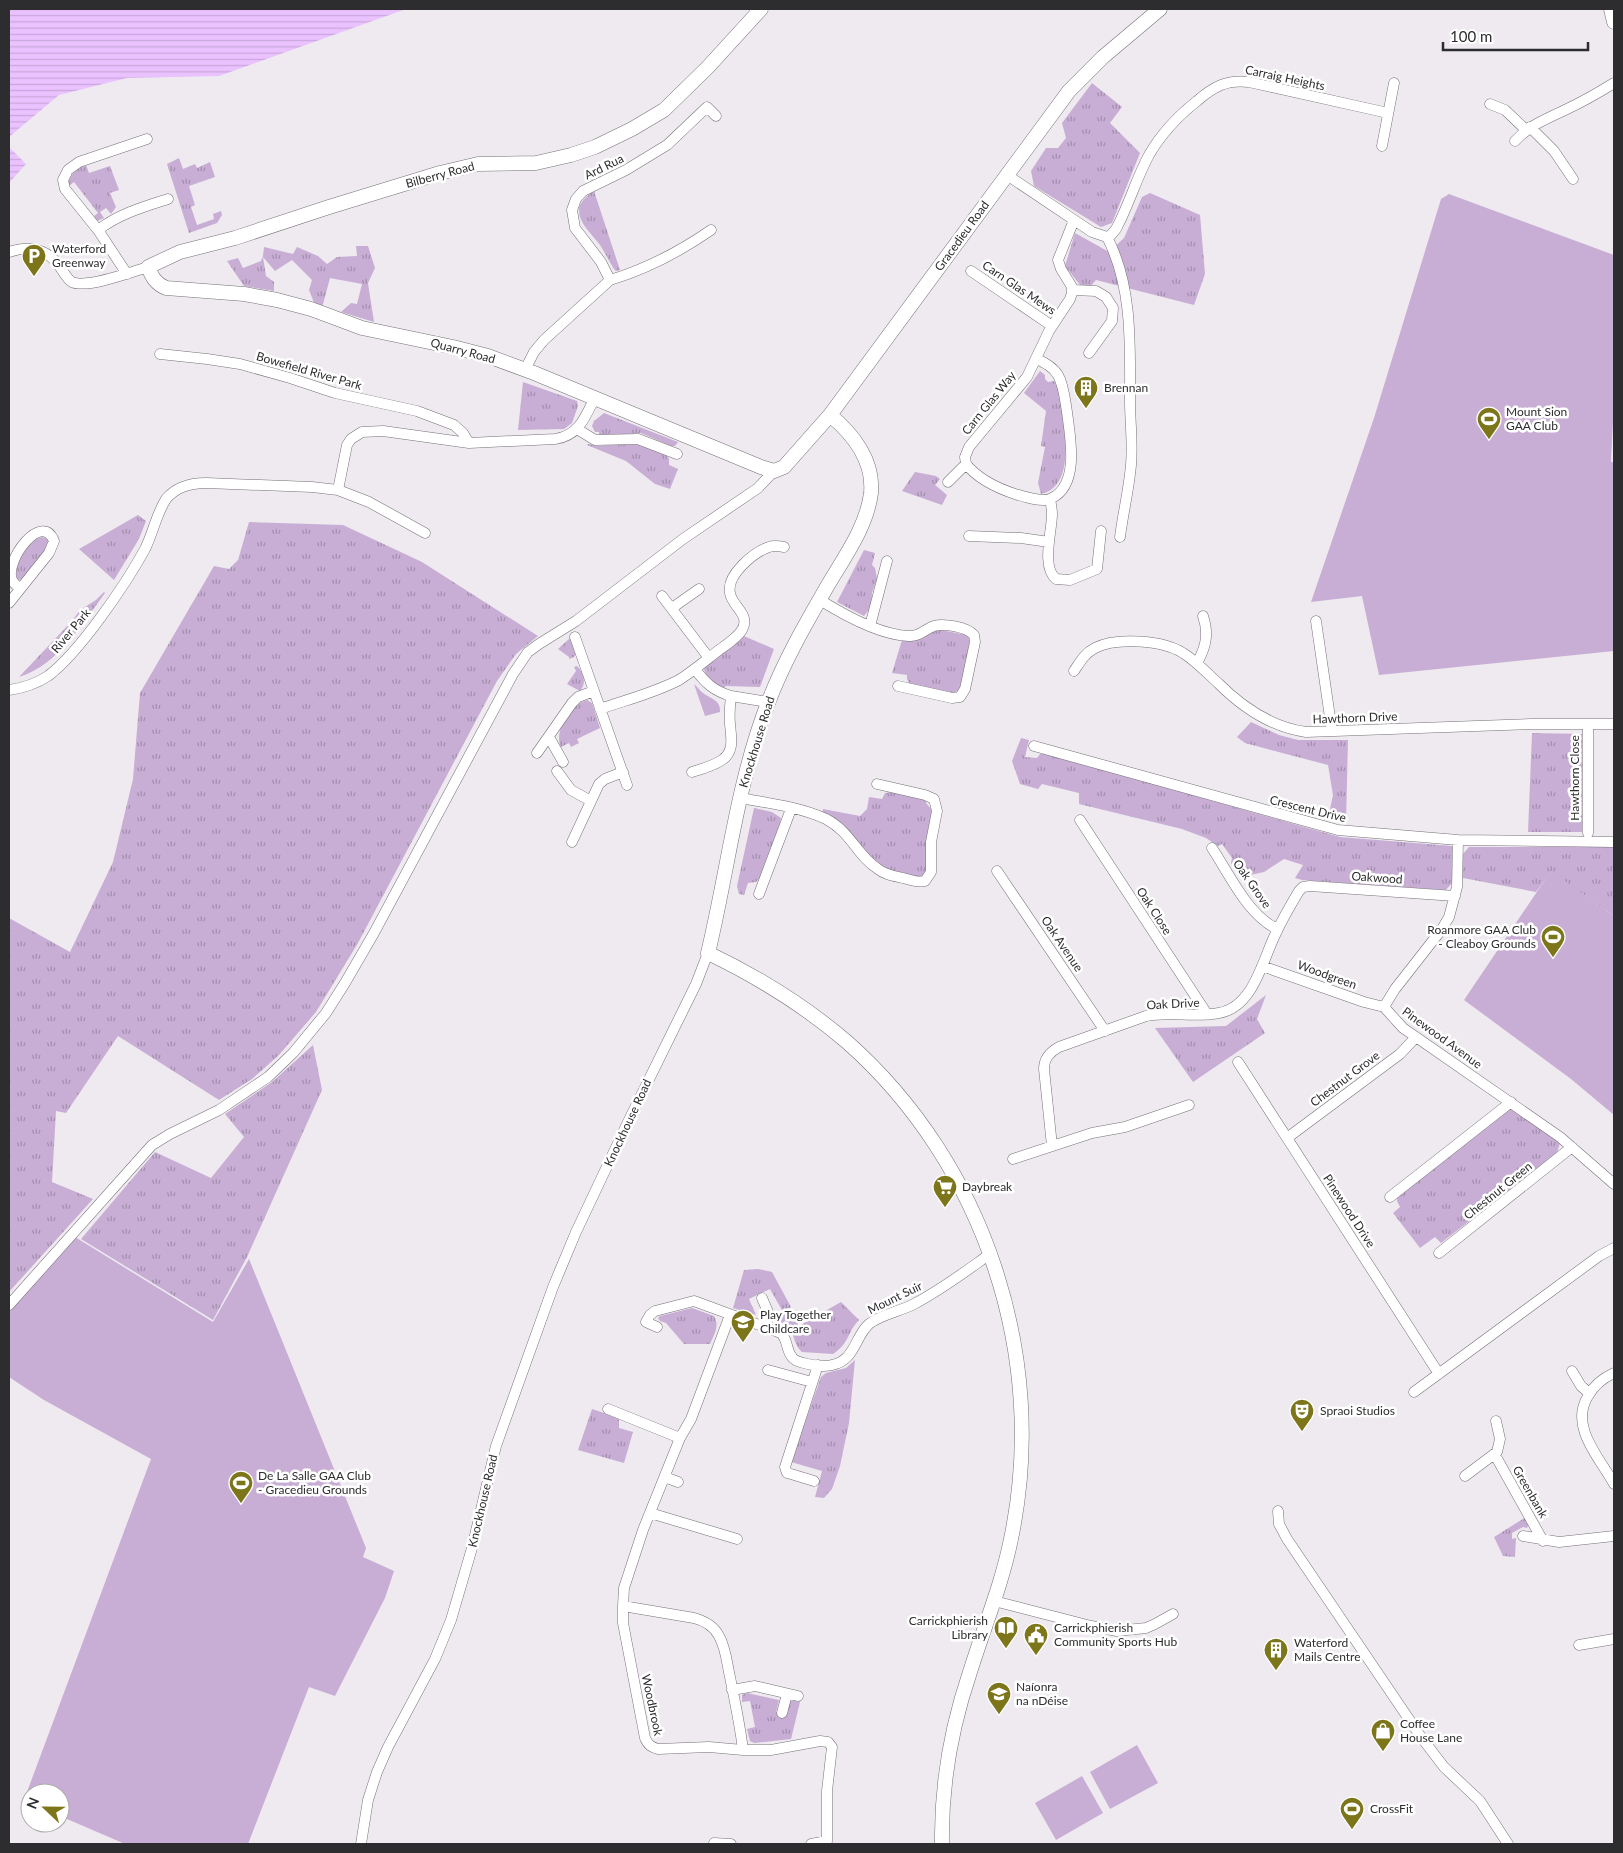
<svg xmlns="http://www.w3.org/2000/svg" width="1623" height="1853" font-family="Lato,sans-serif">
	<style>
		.grass { fill: url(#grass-tufts) }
		.garden { fill: #c8aed5 }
		.water { fill: url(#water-rules) }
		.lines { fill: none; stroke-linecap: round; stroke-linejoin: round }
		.minor-casing { stroke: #757177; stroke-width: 11 }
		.tertiary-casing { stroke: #757177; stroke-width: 15 }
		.minor { stroke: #fff; stroke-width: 10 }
		.tertiary { stroke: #fff; stroke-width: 14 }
		.labels { text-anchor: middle; stroke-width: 5; stroke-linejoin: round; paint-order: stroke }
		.street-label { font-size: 12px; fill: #2d2c2e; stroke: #fff }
		.poi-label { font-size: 12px; fill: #2d2c2e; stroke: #fff; text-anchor: start }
	</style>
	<defs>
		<pattern id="grass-tufts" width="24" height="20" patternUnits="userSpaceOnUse" patternTransform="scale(1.25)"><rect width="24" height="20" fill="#c8aed5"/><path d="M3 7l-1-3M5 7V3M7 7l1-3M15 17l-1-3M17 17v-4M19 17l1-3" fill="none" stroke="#a38ead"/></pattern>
		<pattern id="water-rules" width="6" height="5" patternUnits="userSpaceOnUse" patternTransform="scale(1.25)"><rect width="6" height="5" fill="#eac2ff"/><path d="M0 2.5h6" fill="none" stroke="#c9a7db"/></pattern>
	</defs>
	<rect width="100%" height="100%" fill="#eeeaf0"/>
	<path class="grass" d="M1092,83L1122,107L1110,123L1140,153L1112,223L1101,227L1034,186L1031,171L1046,148H1058L1066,138L1062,123Z
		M179,158L183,169L195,164L197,168L210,162L215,177L189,186L195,205L191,207L197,225L214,219L213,214L221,211L222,215L217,223L189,233L167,164Z
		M86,165L89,173L110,166L119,190L110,193L116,207L111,214L106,208L100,212L104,218L97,221L94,216L98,213L74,182L69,186C68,175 77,169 86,165Z
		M594,191L620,270L616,271L614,269C609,261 605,253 600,245C586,227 564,210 594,191Z
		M1150,193L1200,215L1205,274L1194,305L1096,280L1082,296L1080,285L1065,266L1075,233L1109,252L1124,238L1142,197Z
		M356,246H368L375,268L368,283L374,322L341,312L351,303L357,304L362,284L330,278L322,308L315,305L309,290L312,280L292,260L275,271L263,257L266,276L274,282V291L244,286L227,261L238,258L243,268L261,261L263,256L264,247L293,254L297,247L318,256L327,264L337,257L357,256Z
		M1040,371L1045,375V379L1048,382L1054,381C1062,391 1062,405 1063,418C1066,442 1072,487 1041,494L1038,483L1045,447L1041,446L1046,411L1024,393Z
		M523,382L577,401L578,406L572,423L564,429L518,430Z
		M604,413L678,442L675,446H671L641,433L599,436V432H595L592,426L594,421Z
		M636,443L666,455L669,459V465L678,469L670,489L655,484L626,461L587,445L588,444L597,446Z
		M915,472L936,476L940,479L935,485L947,495L942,505L902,491Z
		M138,515L146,521L139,539L114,580L79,549Z
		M249,522L343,525L422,562L538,636L516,654L497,681L358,943L316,1012L279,1055L252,1079L219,1100L118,1036L66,1113L56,1111L52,1182L93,1199L9,1292V918L70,952L113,862L133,779L140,693L214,566L229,569L238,560Z
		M42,537L49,539L50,545L23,579L17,580C14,568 23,546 34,540C37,538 40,538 42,537Z
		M864,550L875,553L872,565L875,568L877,578L872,593L871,607L864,616L837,602Z
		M104,592L105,593C82,624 58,665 19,677L72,621L80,610L96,600Z
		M941,630L967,635L970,639L961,689L952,694L910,685L907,679V675L892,673L902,640C923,643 924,632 941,630Z
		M744,636L774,649L760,687L726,686L723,689C715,686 705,677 704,669L707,665Z
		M570,638L576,654L574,657L569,659V657L558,649Z
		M577,666C584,673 587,683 580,691L567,684L576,671L574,667Z
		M694,684C698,687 700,691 703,693C711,699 721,700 720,712L705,716Z
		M587,700L592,703L600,728L577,739L579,743L571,747L569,743L561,747C553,732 571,704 587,700Z
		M1251,722L1279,735L1298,740H1348L1346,822L1328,819L1333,795L1328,765L1245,743L1237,737Z
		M1532,733L1582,734V832H1528Z
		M1021,738L1029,740L1025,757L1037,758L1040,754H1047L1340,837L1452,846V883L1446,890L1302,880L1295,878L1303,865L1284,859L1264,872L1241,877L1231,863L1232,858L1222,844L1218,846L1206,838L1182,829L1079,804V793L1042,784L1038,789L1020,784L1012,761Z
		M892,792L926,800V803L933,811L927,842L928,868L924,876L921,877L884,870L875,863L845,826L837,820L823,813V809L860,816L867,809L869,797L882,799L885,793Z
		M754,808L772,812L781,818L776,841L759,879L756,882L748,883L744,895L739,894L737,886Z
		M1469,847H1614V916L1551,872L1536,892L1463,878L1462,855Z
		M1266,995L1257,1019L1265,1033L1193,1082L1155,1028L1226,1026Z
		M313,1045L322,1090L247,1257L213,1320L81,1239L155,1152L211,1178L244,1137L225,1114L272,1082Z
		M1511,1108L1560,1143L1557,1153L1441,1243L1435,1237L1420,1248L1393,1213L1400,1207L1397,1201V1195Z
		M758,1269L772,1272L791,1307L783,1312L770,1289L749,1299L756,1315L733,1308L744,1270Z
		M841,1302L859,1320C847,1332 850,1343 833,1354L802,1352C789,1340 799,1326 774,1320L789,1310L799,1326Z
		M692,1308L714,1316C720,1326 714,1335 710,1344H684L666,1323L660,1321L658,1318L660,1316Z
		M855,1360L849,1423L840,1466L832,1489L824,1498L815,1497L822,1471L791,1462L821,1377L826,1373L846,1368Z
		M592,1409L616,1417L619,1420V1428L633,1432L624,1463L578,1450Z
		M1526,1517L1529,1524L1527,1528L1523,1527L1512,1533V1539L1516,1538L1515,1557L1503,1556L1494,1537Z
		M747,1693L779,1700L776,1712L784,1714L790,1700L800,1702L791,1739L754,1743L750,1741L747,1729L755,1727L750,1701L742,1702V1695Z"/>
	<path class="garden" d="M1449,194L1614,255V401L1611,462H1614V651L1379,675L1362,596L1311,602L1374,418L1441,199Z
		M1551,871L1614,916V1115L1571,1079L1464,1000Z
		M75,1237L213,1322L249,1259L366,1548L363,1557L394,1571L385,1598L335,1696L309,1687L248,1844H125L60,1816V1793H30V1803L24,1800L151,1459L44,1400L9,1377V1312Z
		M1137,1745L1158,1783L1110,1809L1090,1772Z
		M1082,1776L1103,1813L1056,1840L1035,1803Z"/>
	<path class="water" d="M9,9H406L219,76L127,78L59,95L9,137Z
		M9,147L26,164L9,183Z"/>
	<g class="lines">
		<defs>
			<path id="minor" d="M1490,104L1505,110L1526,130
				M1530,127L1554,151L1573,179
				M1515,141C1530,125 1546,119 1565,110C1582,102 1598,93 1614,83
				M1382,146L1394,83
				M1007,175L1092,232L1107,237C1133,287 1130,346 1130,401C1130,422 1133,444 1131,465C1129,489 1123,513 1120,537
				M98,230C119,214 143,207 168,199
				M1107,237L1111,235L1116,229C1129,205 1136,179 1149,155C1161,134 1178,116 1197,101C1213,87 1227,79 1249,82L1388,113
				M9,252C29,245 48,249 60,267C63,271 67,279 72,282C86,289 132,272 148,267
				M971,271L1052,326
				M127,274L98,230L65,189L63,180L68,170L79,162L147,139
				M610,280C647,269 679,252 711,230
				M1073,290L1096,291L1106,297L1113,308L1112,321L1089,353
				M160,354L207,359L240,364L290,378L335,393L417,411L454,425L463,433L469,443
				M525,370L534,352L544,340L610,280L601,262L575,228L572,210L576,199L583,191L626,170L667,145L707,107L716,116
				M577,429L595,440L638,439L677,454
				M966,464C978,479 997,488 1015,494C1025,497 1043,503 1052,498C1080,484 1070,436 1067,412C1065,400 1064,386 1058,375C1053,367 1045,363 1037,359
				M948,482L966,464L965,457L969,447L1027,377L1049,331L1070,299L1072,293V287L1061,269L1058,260L1074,220
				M338,490L369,502L425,533
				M1050,499C1051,504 1052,509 1052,514C1052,531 1041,567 1056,579L1070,580L1097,569L1101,531
				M969,536L1021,538L1049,542
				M662,596L709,658
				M820,600C844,615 880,635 909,636C919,637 925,629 934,626C944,623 967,627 974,635L975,642L965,689L960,697L952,698L898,686
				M9,603L49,553L54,541C42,510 4,561 12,580C14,584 17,586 20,589
				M672,608L699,589
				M1316,621L1332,731
				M870,626L887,561
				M575,637L627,785
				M1197,663C1206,647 1209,634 1203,616
				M1074,671C1080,662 1085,653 1095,648C1116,637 1163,640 1183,653C1196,661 1207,673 1218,683C1242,707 1271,727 1306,732L1531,724H1614
				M9,690C23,688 36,684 48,676C79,653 126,584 145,549C153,533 156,515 166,499C176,487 190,483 206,483L312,487L338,490L347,445L351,439L362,432L383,431L469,443L555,439C578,436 585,418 594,399
				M731,696L768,702
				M600,709C626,700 654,693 679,680C693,671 706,660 719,650C726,645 737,638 742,630C751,614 732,607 730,593C726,575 754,552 769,547C774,545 779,546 784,547
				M1588,724V833
				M549,737L563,762
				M1034,746L1338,830L1458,840L1614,842
				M537,753L572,703L578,697L594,691
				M557,771L571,790L591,801
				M692,772C702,769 713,766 722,760C735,751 731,737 730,724C729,715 730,705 731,696C714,691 705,683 695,669
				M740,798C768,803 800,807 826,819C851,832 857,856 878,869C885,875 894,876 903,878C910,880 918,883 925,881L931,872V842L937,811L934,799L925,795L877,784
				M1080,820L1207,1014
				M572,842L599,784L605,779L623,772
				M1212,848C1230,875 1247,914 1277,929
				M997,871L1105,1031
				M759,894L791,809
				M1262,966L1364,1002L1384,1007
				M1384,1007L1403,1028L1560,1137L1614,1184
				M1384,1007L1395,989L1442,929L1449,917L1457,887L1458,840
				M1238,1062L1439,1374
				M1287,1138L1400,1054L1416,1037
				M1052,1146L1044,1069C1044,1058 1050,1052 1059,1047L1146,1016C1169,1011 1195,1018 1219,1013C1253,1007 1262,962 1275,935C1282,920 1290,906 1299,891L1303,887L1310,886L1455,896
				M1013,1159L1092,1133L1125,1127L1189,1105
				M1390,1197L1511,1102
				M1439,1253L1572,1147
				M762,1298L768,1312L766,1327
				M9,1305L152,1145L170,1134L219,1110L268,1077L293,1053L326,1013L345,983L374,933L513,674L528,652L539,644L576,621L683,539L758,488L774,471
				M657,1327L646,1322L650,1315L655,1311L694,1301L781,1333C788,1340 786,1350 792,1357C795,1363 817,1366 824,1366C856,1365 853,1338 869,1324C880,1315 901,1311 914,1304C941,1290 966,1271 990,1254
				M768,1370L812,1382
				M1572,1371L1581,1386L1589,1393
				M1614,1373C1603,1378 1594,1385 1588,1396C1569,1427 1600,1458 1614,1484
				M1414,1392L1599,1256L1614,1248
				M608,1409L680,1438
				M1495,1455L1543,1541
				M1465,1476L1497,1452L1500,1439L1496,1421
				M665,1477L678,1482
				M814,1481L791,1474L787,1473L785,1467L818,1365
				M1278,1511L1279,1524L1287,1539L1421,1737L1444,1767L1480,1801L1508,1844
				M650,1513L737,1539
				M1523,1536L1559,1542L1614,1536
				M994,1601L1091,1626L1117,1631L1146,1628L1155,1624L1173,1614
				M623,1606V1623L645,1738C648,1745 651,1747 658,1749L709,1747L743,1750C740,1725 735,1702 730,1677C727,1664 726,1648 719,1636C714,1626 705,1621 694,1618L623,1606L624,1588L643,1530L680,1438L691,1419L730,1315
				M1579,1645L1614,1639
				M732,1690L755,1686L798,1696
				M782,1713L787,1694
				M743,1750H771L820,1741L828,1742L832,1747L827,1791V1841L811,1844
				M714,1843L731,1844
				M361,1844L368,1800L377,1772L388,1747L435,1659L451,1620L472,1548L496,1446L553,1287L576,1232L628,1122L696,984L708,953"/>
			<path id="tertiary" d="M761,9L708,67L664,110L632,129L595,147L571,155L536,163L478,164L440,173L329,207L235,238L180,252L148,267C152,277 156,284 166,288L244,294L277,300L311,309L362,328L453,347L488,356L534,373L761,467L774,471L784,467L830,415L1069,91L1103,57L1160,9
				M1611,9L1614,22
				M830,415C853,434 874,461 871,493C867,526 845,556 828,585C806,623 784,661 768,703C737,783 728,870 708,953C758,977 805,1006 847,1042C985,1164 1049,1358 1011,1539C1002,1584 984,1627 970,1672C951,1728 941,1785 942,1844"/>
		</defs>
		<use href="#minor" class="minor-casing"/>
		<use href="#tertiary" class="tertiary-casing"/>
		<use href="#minor" class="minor"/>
		<use href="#tertiary" class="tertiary"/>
	</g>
	<defs>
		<symbol id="parking-pin" viewBox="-11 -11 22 30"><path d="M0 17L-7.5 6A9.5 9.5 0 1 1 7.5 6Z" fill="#7d7519" stroke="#fff"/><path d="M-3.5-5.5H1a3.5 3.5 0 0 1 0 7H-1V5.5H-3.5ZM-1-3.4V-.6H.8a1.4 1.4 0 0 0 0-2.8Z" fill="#fff"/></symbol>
		<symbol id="building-pin" viewBox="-11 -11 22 30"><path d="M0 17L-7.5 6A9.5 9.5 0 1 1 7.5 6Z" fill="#7d7519" stroke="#fff"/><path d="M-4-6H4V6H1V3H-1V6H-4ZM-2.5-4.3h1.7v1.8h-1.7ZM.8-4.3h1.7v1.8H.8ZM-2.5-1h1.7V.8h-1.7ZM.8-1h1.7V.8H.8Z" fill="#fff"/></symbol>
		<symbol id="stadium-pin" viewBox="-11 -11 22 30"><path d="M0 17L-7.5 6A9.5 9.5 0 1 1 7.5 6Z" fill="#7d7519" stroke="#fff"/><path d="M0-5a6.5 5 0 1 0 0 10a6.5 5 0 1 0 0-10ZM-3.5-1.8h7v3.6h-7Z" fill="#fff"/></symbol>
		<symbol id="supermarket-pin" viewBox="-11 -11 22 30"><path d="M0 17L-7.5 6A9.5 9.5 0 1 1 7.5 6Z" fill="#7d7519" stroke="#fff"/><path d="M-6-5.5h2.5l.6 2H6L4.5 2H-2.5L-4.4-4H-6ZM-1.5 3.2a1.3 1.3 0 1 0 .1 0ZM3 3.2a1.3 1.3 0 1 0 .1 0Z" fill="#fff"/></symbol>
		<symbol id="school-pin" viewBox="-11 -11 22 30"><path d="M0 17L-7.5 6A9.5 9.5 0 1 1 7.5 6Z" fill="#7d7519" stroke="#fff"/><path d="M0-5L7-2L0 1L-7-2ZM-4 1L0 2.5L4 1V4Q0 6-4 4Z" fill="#fff"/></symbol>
		<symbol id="theatre-pin" viewBox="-11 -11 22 30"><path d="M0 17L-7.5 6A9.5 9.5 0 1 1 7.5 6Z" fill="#7d7519" stroke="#fff"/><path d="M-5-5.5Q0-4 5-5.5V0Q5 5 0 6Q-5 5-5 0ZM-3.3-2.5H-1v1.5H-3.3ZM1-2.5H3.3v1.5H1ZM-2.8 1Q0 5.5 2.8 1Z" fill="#fff"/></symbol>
		<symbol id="library-pin" viewBox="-11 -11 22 30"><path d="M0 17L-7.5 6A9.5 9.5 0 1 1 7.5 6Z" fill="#7d7519" stroke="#fff"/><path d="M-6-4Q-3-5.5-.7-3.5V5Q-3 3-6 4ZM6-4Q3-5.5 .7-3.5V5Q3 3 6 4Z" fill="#fff"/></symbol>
		<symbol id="civic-pin" viewBox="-11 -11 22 30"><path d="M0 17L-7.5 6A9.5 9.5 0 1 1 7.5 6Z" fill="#7d7519" stroke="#fff"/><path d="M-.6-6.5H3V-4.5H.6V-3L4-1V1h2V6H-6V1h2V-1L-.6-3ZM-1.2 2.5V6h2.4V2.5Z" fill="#fff"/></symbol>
		<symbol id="shop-pin" viewBox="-11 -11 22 30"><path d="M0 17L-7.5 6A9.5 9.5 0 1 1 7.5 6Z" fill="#7d7519" stroke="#fff"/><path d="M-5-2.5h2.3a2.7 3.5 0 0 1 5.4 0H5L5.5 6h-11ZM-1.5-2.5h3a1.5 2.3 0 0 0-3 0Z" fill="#fff"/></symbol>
	</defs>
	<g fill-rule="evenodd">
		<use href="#parking-pin" x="20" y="242" width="28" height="38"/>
		<use href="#building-pin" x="1072" y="374" width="28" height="38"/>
		<use href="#stadium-pin" x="1475" y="405" width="28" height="38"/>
		<use href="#stadium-pin" x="1539" y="923" width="28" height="38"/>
		<use href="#supermarket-pin" x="931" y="1173" width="28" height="38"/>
		<use href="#school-pin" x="729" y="1308" width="28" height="38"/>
		<use href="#theatre-pin" x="1288" y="1397" width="28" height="38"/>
		<use href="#stadium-pin" x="227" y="1469" width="28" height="38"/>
		<use href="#library-pin" x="992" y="1614" width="28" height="38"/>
		<use href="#civic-pin" x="1022" y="1621" width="28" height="38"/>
		<use href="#building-pin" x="1262" y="1636" width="28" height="38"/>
		<use href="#school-pin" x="985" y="1680" width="28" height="38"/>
		<use href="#shop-pin" x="1369" y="1717" width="28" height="38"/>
		<use href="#stadium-pin" x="1338" y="1795" width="28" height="38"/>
	</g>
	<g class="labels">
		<g class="street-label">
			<text transform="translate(1285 78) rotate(12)" y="4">Carraig Heights</text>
			<text transform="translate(604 167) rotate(-26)" y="4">Ard Rua</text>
			<text transform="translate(440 175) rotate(-15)" y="4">Bilberry Road</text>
			<text transform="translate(962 236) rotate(-54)" y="4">Gracedieu Road</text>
			<text transform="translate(1019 288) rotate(34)" y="4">Carn Glas Mews</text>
			<text transform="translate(463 351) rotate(15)" y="4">Quarry Road</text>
			<text transform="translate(309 371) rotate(16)" y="4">Bowefield River Park</text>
			<text transform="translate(989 403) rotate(-51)" y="4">Carn Glas Way</text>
			<text transform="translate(71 631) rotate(-50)" y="4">River Park</text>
			<text transform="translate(1355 718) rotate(-2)" y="4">Hawthorn Drive</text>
			<text transform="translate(757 742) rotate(-73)" y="4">Knockhouse Road</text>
			<text transform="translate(1575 778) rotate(-90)" y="4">Hawthorn Close</text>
			<text transform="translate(1308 809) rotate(14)" y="4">Crescent Drive</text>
			<text transform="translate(1377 878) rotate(4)" y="4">Oakwood</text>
			<text transform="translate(1252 884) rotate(55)" y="4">Oak Grove</text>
			<text transform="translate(1154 911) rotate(57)" y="4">Oak Close</text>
			<text transform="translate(1062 944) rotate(56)" y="4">Oak Avenue</text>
			<text transform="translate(1327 975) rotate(20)" y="4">Woodgreen</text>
			<text transform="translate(1173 1004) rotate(-3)" y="4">Oak Drive</text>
			<text transform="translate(1442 1038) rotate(36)" y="4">Pinewood Avenue</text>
			<text transform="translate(1345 1079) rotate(-37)" y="4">Chestnut Grove</text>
			<text transform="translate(628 1123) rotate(-65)" y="4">Knockhouse Road</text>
			<text transform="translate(1498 1191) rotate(-39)" y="4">Chestnut Green</text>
			<text transform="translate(1349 1211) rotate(57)" y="4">Pinewood Drive</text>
			<text transform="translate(895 1298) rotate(-26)" y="4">Mount Suir</text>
			<text transform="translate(1530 1492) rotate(60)" y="4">Greenbank</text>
			<text transform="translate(483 1501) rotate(-77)" y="4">Knockhouse Road</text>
			<text transform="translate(652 1705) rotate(78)" y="4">Woodbrook</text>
		</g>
		<g class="poi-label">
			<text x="52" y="253">Waterford<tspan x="52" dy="14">Greenway</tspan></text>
			<text x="1104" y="392">Brennan</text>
			<text x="1506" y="416">Mount Sion<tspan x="1506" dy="14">GAA Club</tspan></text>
			<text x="1536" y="934" text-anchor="end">Roanmore GAA Club<tspan x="1536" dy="14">- Cleaboy Grounds</tspan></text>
			<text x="962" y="1191">Daybreak</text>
			<text x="760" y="1319">Play Together<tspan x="760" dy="14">Childcare</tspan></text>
			<text x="1320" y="1415">Spraoi Studios</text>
			<text x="258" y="1480">De La Salle GAA Club<tspan x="258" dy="14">- Gracedieu Grounds</tspan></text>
			<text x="988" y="1625" text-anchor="end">Carrickphierish<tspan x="988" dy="14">Library</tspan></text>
			<text x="1054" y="1632">Carrickphierish<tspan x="1054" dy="14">Community Sports Hub</tspan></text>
			<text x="1294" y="1647">Waterford<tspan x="1294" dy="14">Mails Centre</tspan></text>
			<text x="1016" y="1691">Naíonra<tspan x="1016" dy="14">na nDéise</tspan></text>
			<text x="1400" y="1728">Coffee<tspan x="1400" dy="14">House Lane</tspan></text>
			<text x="1370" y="1813">CrossFit</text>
		</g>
	</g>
	<rect width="1623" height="1853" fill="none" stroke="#2d2c2e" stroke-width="20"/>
	<g transform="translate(45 1808) rotate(292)"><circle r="24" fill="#ffffff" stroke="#ababab"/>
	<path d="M0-4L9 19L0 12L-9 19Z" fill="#7d7519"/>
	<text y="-8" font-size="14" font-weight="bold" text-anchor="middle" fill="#2d2c2e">N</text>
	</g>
	<path d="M1443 42v8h145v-8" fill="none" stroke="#2d2c2e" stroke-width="2.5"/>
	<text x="1450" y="42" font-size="15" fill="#2d2c2e" stroke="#ffffff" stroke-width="4" paint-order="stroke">100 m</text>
</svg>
